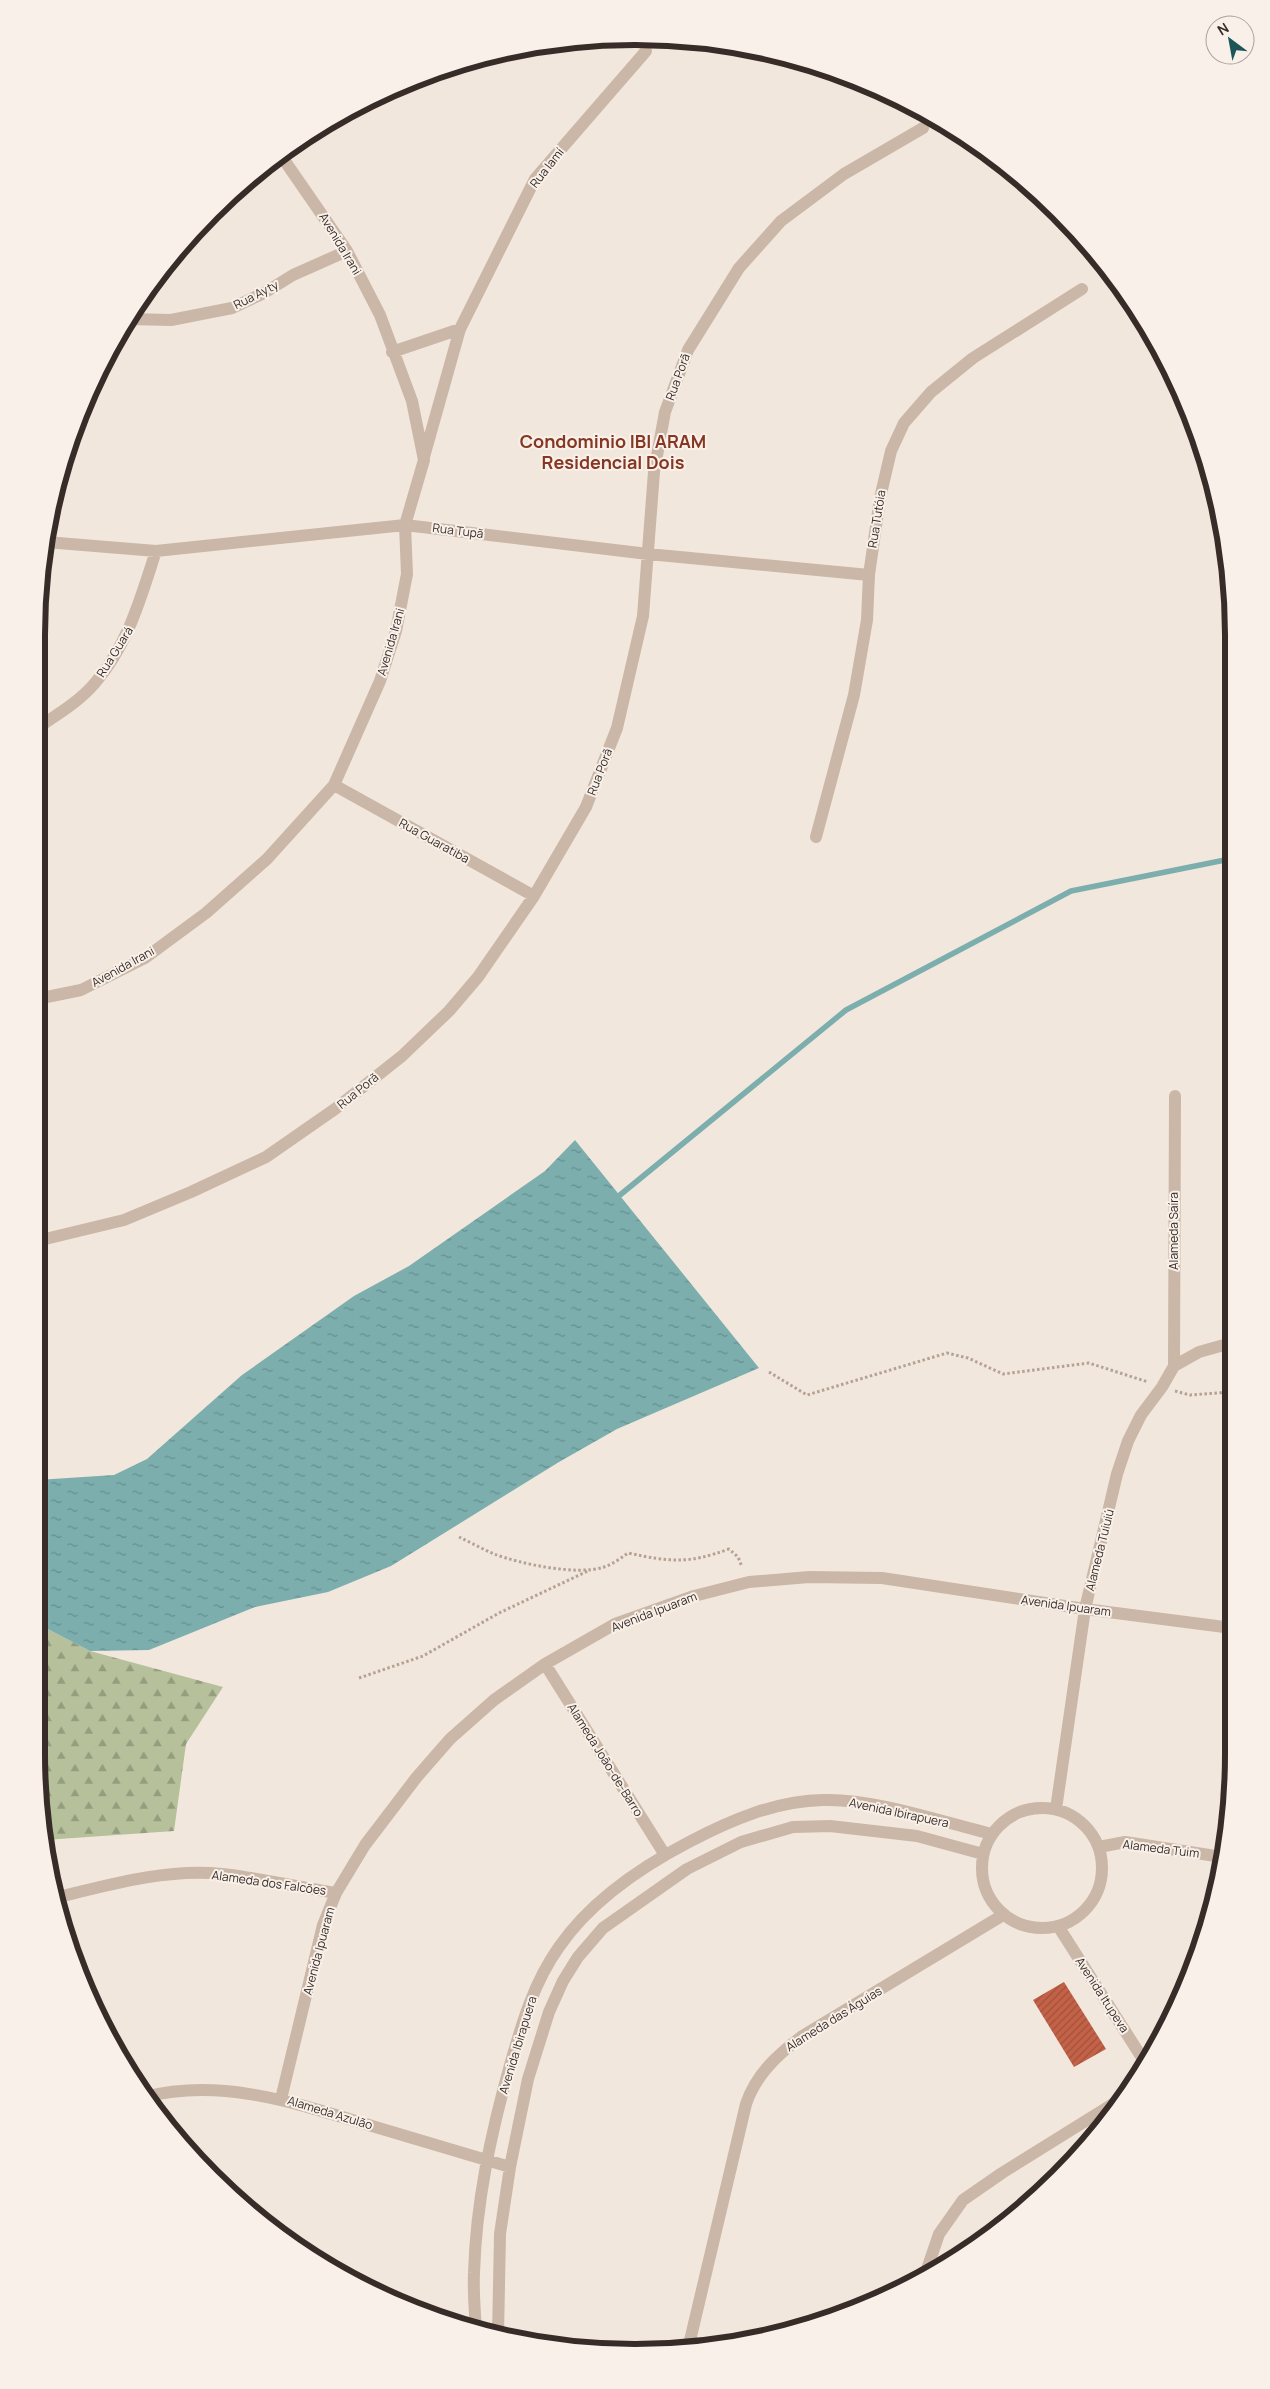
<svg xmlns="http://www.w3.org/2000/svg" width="1270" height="2389" font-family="Manrope,sans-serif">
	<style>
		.forest { fill: url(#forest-firs) }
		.water { fill: url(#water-ripples) }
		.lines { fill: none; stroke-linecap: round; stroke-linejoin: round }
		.stream { stroke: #7caeae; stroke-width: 5.5 }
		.building { fill: url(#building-hatch) }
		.path { stroke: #b6a193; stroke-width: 3; stroke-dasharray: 2.5 2.5; stroke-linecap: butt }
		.street { stroke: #cab7a8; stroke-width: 12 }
		.secondary { stroke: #9d867a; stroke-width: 12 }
		.labels { text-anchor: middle; stroke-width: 4; stroke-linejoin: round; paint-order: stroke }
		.street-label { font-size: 12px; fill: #372c28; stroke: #f9f1e9 }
		.district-label { font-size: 18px; font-weight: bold; fill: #853723; stroke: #f9f1e9 }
		.rim { fill: none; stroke: #372c28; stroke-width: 6 }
	</style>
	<defs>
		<pattern id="forest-firs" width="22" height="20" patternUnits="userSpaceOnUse" patternTransform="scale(1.25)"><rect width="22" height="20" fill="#b6c19c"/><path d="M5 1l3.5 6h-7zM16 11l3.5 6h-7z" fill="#959d7f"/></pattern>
		<pattern id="water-ripples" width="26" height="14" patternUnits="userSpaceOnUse" patternTransform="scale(1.25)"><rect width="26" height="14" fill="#7caeae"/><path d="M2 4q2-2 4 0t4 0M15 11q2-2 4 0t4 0" fill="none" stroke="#668e8e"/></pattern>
		<pattern id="building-hatch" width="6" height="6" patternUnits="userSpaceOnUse" patternTransform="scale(1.25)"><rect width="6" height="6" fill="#c46248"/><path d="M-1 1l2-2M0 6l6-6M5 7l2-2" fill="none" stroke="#a0513c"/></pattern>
	</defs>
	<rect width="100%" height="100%" fill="#f2e7dc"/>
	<path class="forest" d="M36,1623L90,1651L223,1687L186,1744L174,1831L45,1840L36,1754Z"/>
	<path class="water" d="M575,1140L759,1368L617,1429L559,1462L391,1566L328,1592L255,1607L149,1650L90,1651L36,1623L37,1480L114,1475L147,1459L242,1375L354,1296L409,1266L545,1171Z"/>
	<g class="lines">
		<path class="stream" d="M620,1195L846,1010L1071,891L1230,859"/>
	</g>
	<path class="building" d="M1064,1982L1106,2049L1074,2067L1033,2000Z"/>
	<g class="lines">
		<path class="path" d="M769,1372L807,1395L947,1353L968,1358L1003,1374L1089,1363L1148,1382
			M1175,1391L1190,1395L1231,1392
			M459,1537C470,1542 482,1549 494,1554C521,1564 577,1576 604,1567C613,1564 621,1558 628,1553C670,1562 688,1564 729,1549L738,1557L742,1567
			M359,1678L423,1656L499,1613L590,1570"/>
		<path class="street" d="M128,319L171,320L232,308L264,293L293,275L347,251
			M392,352L460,329
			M424,457L460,329L535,179L646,51
			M46,542L156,551L405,525L648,554L869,575
			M37,728C57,715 80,701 95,683C128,645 141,597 156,551
			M334,785L534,896
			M816,837L854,695L867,620L869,575L880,498L891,451L904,423L931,392L973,358L1082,289
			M37,999L81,990L145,958L206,913L267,859L334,785L380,681L396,631L407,574L405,525L424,460L412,401L380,315L347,251L280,154
			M37,1241L124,1220L191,1192L266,1157L335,1109L402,1056L449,1011L478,977L534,896L586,807L617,728L643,616L654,472L665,412L688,350L739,268L781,221L844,174L923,128
			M1174,1366L1175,1096
			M545,1664L665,1855
			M982 1868a60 60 0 1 1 120 0a60 60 0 1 1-120 0Z
			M1056,1809L1085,1609L1117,1474L1128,1441L1141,1415L1162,1387L1174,1366L1199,1352L1231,1343
			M1099,1847L1125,1842L1222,1857
			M55,1898C108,1885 167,1868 222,1874C260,1878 298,1887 336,1893
			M1058,1926L1146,2064
			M145,2097C222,2077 298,2104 372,2126C418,2140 464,2153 510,2167
			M281,2099L323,1925L336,1893L365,1845L416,1778L450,1739L494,1700L545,1664L615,1624L694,1596L749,1582L809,1577L882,1578L1085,1609L1232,1628
			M925,2275L939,2234L963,2200L1002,2173L1124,2097
			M476,2331C475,2312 473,2292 474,2273C476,2202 491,2133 510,2065C522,2023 534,1982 559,1947C590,1902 641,1867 689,1842C731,1820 775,1801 823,1800C873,1798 942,1822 992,1834
			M498,2335L500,2234L510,2167L528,2079L549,2012L563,1981L578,1957L603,1928L687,1869L741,1842L793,1827L830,1826L917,1836L983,1854
			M688,2349L746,2104C756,2075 776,2056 801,2037L1003,1915"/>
		<path class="secondary" d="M1201,440L1204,451"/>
	</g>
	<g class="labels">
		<g class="street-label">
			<text transform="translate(547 168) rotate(-52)" y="4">Rua Iamí</text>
			<text transform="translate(340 244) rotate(59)" y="4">Avenida Irani</text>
			<text transform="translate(256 295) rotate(-27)" y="4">Rua Ayty</text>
			<text transform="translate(678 377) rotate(-70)" y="4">Rua Porã</text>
			<text transform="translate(877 519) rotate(-81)" y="4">Rua Tutóia</text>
			<text transform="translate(458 531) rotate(7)" y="4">Rua Tupã</text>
			<text transform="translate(391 642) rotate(-74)" y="4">Avenida Irani</text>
			<text transform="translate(115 652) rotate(-58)" y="4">Rua Guará</text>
			<text transform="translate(600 772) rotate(-69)" y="4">Rua Porã</text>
			<text transform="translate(434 841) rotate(29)" y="4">Rua Guaratiba</text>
			<text transform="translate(123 967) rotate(-29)" y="4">Avenida Irani</text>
			<text transform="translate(358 1091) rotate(-39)" y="4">Rua Porã</text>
			<text transform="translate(1174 1231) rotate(-90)" y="4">Alameda Saíra</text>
			<text transform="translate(1100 1550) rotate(-76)" y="4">Alameda Tuiuiú</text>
			<text transform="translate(1066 1606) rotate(8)" y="4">Avenida Ipuaram</text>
			<text transform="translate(654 1612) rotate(-21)" y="4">Avenida Ipuaram</text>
			<text transform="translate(605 1760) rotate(58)" y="4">Alameda João-de-Barro</text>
			<text transform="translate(899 1813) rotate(12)" y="4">Avenida Ibirapuera</text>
			<text transform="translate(1161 1849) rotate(7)" y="4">Alameda Tuim</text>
			<text transform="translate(269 1883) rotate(8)" y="4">Alameda dos Falcões</text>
			<text transform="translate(319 1951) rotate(-75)" y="4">Avenida Ipuaram</text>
			<text transform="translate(1102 1995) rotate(57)" y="4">Avenida Itupeva</text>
			<text transform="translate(834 2019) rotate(-32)" y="4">Alameda das Águias</text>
			<text transform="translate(518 2045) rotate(-73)" y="4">Avenida Ibirapuera</text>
			<text transform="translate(330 2113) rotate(17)" y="4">Alameda Azulão</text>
		</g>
		<g class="district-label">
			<text x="613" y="448">Condominio IBI ARAM<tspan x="613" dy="21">Residencial Dois</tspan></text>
		</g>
	</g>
	<path d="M0 0H1270V2389H0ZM635 45H635A590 590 0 0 1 1225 635V1754A590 590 0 0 1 635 2344H635A590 590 0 0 1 45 1754V635A590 590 0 0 1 635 45Z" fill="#f9f1e9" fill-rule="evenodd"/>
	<path class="rim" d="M635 45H635A590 590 0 0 1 1225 635V1754A590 590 0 0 1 635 2344H635A590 590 0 0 1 45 1754V635A590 590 0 0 1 635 45Z"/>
	<g transform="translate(1230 40) rotate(328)"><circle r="24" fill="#f9f1e9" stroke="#aba29c"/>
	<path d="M0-4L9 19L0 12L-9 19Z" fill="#1e5658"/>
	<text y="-8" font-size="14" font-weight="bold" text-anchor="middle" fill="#372c28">N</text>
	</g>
</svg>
